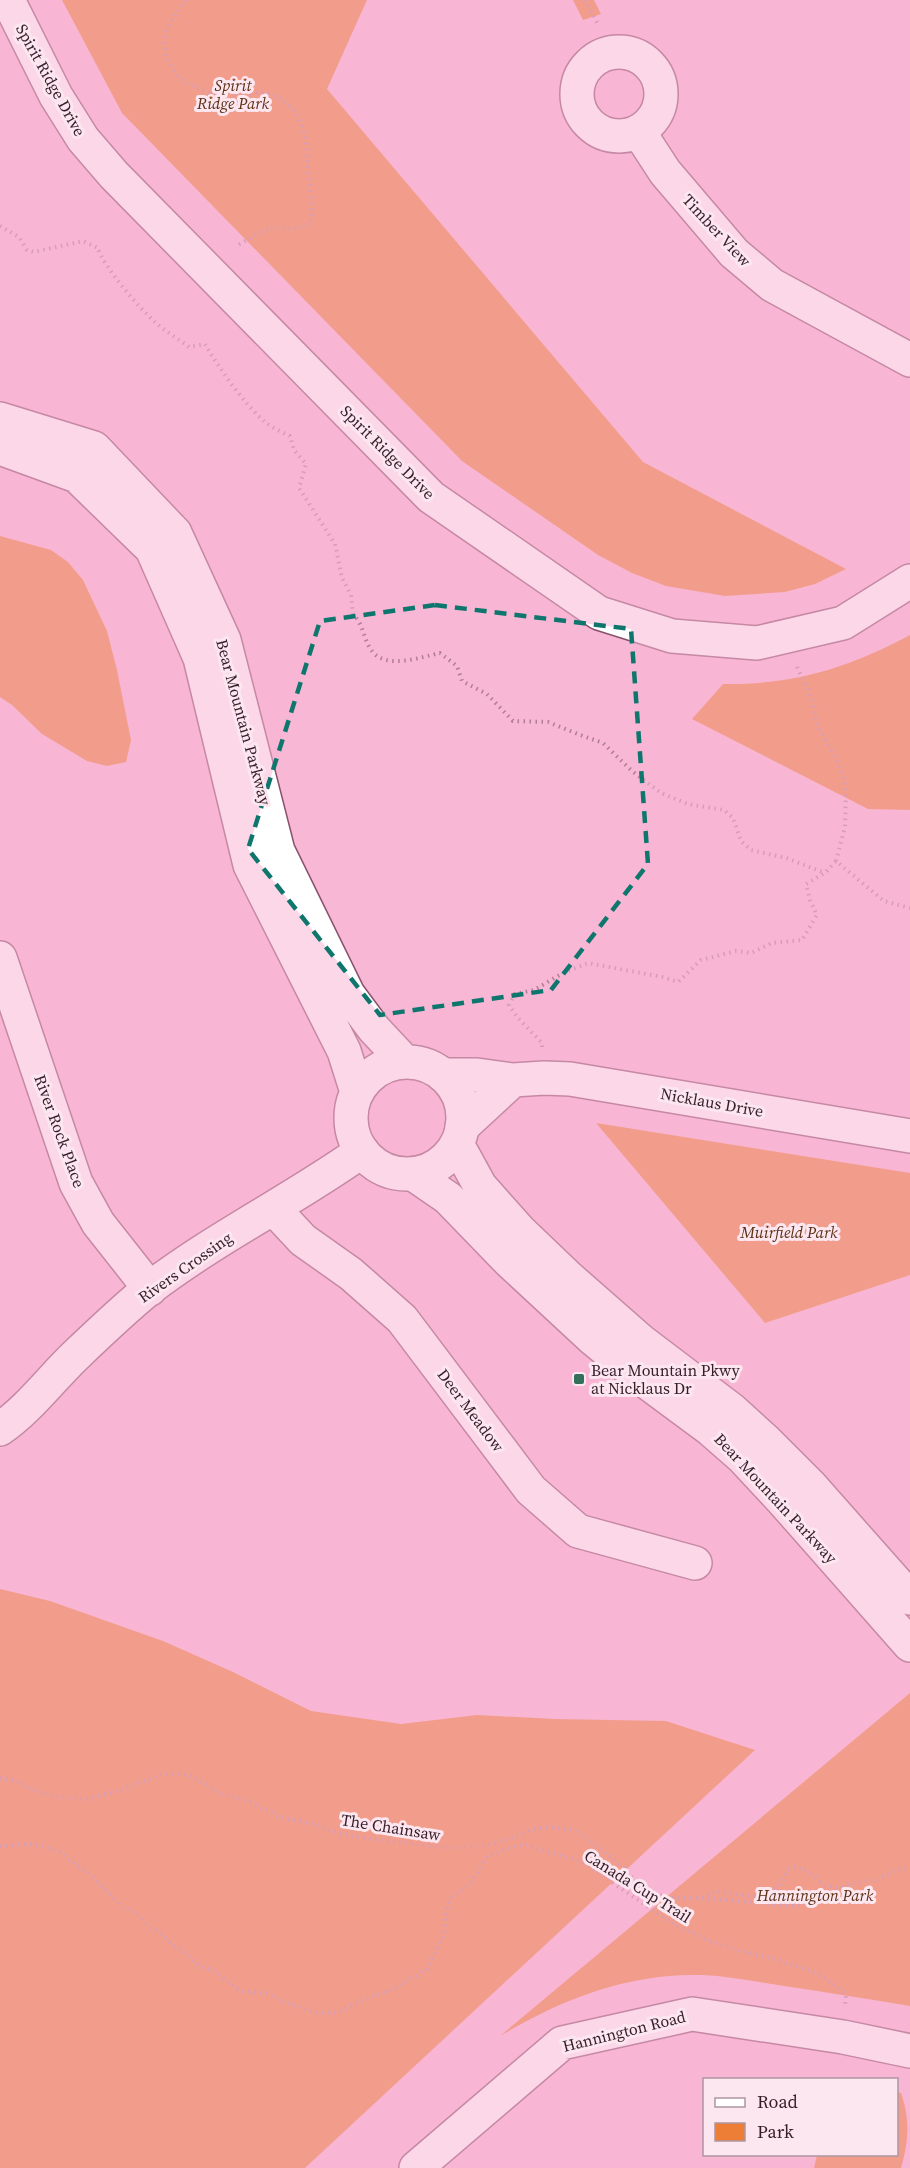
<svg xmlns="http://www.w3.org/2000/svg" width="910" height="2168" font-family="'Source Serif 4',serif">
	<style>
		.green { fill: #ec7e36 }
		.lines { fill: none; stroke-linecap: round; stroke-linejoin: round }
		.minor-casing { stroke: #89516c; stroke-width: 36 }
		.tertiary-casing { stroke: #89516c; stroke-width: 36 }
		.path { stroke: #b07e94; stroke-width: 4; stroke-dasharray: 1.5 4.5; stroke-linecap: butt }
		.minor { stroke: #fff; stroke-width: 33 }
		.tertiary { stroke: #fff; stroke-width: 33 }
		.marked { fill: none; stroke: #0f766e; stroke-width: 4.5; stroke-dasharray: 12 8; stroke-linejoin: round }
		.poi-dot { fill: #32705c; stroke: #fce7f0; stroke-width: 2 }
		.labels { text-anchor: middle; stroke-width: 6; stroke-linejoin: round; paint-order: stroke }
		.street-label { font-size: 16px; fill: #361e29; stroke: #fce7f0 }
		.park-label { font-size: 16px; font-style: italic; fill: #5d3015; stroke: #fce7f0 }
		.poi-label { font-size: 16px; fill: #361e29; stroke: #fce7f0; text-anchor: start }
	</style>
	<rect width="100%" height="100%" fill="#f8b7d4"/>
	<path class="green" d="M62,0H367L327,89L643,462L846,569L815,584L785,592L725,596L666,586L632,573L598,555L462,461L122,113Z
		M573,0H594L601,14L583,20Z
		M0,536L51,550L68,562L83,580L107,631L117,670L131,740L126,762L107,766L87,761L42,734L12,705L0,697Z
		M910,635V810L868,809L692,719L723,684C794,685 848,668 910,635Z
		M596,1123L910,1173V1275L765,1323Z
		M0,1589L50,1601L163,1641L233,1672L311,1711L401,1724L477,1715L555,1719L666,1721L755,1750L305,2168H0Z
		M910,1693V2006C868,1999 826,1992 784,1986C757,1982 729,1976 702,1975C628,1973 562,1999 500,2036Z
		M897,2092L901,2093C910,2118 909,2141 901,2168H814L817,2155L896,2154Z"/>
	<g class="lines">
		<defs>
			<path id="minor" d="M8,0L56,96L83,139L114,175L431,497L599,613L672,636L757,643L843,623L910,581
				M577 94a42 42 0 1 1 84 0a42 42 0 1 1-84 0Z
				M639,132L665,172L734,253L772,285L910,360
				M0,958L76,1183L98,1223L150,1289
				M443,1075H477L513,1080L544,1078L570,1079L910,1136
				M462,1127L513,1080
				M274,1209L303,1240L351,1274L402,1319L531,1490L578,1531L695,1563
				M0,1429C29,1409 50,1380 75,1356C99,1333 124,1309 150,1288C217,1237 293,1200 362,1151
				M416,2168L562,2043L692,2014L843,2037L910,2051"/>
			<path id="tertiary" d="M0,419L94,448L175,533L224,640L278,851L348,994L374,1029L405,1062
				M0,448L77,476L152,549L200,658L250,865L344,1051L357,1092
				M351 1118a56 56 0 1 1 112 0a56 56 0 1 1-112 0Z
				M457,1144L480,1186L520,1231L567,1276L641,1341L732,1410L765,1440L811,1486L910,1598
				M413,1174L448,1198L509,1261L592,1338L637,1375L710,1429L742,1457L783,1501L910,1645"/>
		</defs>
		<use href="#minor" class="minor-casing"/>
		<use href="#tertiary" class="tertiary-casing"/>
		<path class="path" d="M186,0C169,24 156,37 171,66C183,89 215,96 239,95C255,94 265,89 279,98C304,112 307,141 308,166C308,177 314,210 312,217C312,220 309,222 308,225L294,229L269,228L236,246
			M585,0L599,26
			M0,226L19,237L27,250L34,252L83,241L98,248C102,265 140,309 155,322C165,331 178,339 189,347L205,344C219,368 244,404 265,422C272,428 282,432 290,436L294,450L306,464L299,488L335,544L342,578L351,595L353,614C364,625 363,639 372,651C386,670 421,657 440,653L457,666L462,681L487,694L513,721L548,722L583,736L603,743L632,771L661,793L688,804L724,810L733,818L741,841L751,850L786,858L825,873
			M797,667L809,692L819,729L839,764L846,788L845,827L836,861L884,901L910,908
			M542,1047V1043L518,1018L509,1005L515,994L534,990L563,973L588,963L662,977L678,982L701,960L736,951L751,953L772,943L802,940L817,915L810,900L806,884L825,873L836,861
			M0,1778L15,1781L37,1792L59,1797L88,1799L117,1791L163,1774H188L222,1794L244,1799L280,1817L313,1824L353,1837L451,1848L491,1845L535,1829L549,1827L571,1830L583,1835L622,1866L639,1886L651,1893L671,1898H700L717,1891L763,1898L771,1894L781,1883L788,1870L795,1867L809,1872L823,1884L838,1888L851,1883L877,1880L894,1871L910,1868
			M0,1846L34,1844L59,1852L92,1876L123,1908L137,1913L151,1928L162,1934L171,1944L182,1950L200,1967L213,1970L240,1991L266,1993L291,2005L318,2013H338L358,2002L393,1989L427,1969L444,1935L447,1907L452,1897L470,1884L487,1856L523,1844L582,1862L675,1925L714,1943L791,1964L821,1975L846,1994L845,2006
			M702,1898L794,1906L827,1896L837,1889"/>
		<use href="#minor" class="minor"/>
		<use href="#tertiary" class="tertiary"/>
	</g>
	<path d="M0 0H910V2168H0ZM435,605L631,629L648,864L551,990L380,1015L248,849L320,621Z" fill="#f8b7d4" fill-opacity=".55" fill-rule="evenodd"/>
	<path class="marked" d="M435,605L631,629L648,864L551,990L380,1015L248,849L320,621Z"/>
	<rect class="poi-dot" x="573" y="1373" width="12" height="12" rx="3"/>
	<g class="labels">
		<g class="street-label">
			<text transform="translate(51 80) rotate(61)" y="6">Spirit Ridge Drive</text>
			<text transform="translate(717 230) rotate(47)" y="6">Timber View</text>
			<text transform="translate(388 452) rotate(45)" y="6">Spirit Ridge Drive</text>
			<text transform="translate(244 722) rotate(75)" y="6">Bear Mountain Parkway</text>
			<text transform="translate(712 1102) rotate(10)" y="6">Nicklaus Drive</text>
			<text transform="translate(60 1131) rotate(70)" y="6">River Rock Place</text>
			<text transform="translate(185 1267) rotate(-35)" y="6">Rivers Crossing</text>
			<text transform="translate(471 1410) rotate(53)" y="6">Deer Meadow</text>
			<text transform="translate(776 1498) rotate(47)" y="6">Bear Mountain Parkway</text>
			<text transform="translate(391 1827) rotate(9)" y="6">The Chainsaw</text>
			<text transform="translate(638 1886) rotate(32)" y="6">Canada Cup Trail</text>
			<text transform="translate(624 2031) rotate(-14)" y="6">Hannington Road</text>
		</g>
		<g class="park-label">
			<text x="233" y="91">Spirit<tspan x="233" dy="18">Ridge Park</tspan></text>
			<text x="789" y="1238">Muirfield Park</text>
			<text x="815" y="1901">Hannington Park</text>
		</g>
		<g class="poi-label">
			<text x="591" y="1376">Bear Mountain Pkwy<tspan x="591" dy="18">at Nicklaus Dr</tspan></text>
		</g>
	</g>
	<rect x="703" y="2078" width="195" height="78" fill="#fce7f0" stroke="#ad97a0" stroke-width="1.5"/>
	<rect x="715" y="2098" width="30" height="9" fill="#ffffff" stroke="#ad97a0" stroke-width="1.5"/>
	<text x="757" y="2108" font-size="18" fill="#361e29">Road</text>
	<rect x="715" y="2123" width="30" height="18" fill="#ec7e36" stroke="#ad97a0" stroke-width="1.5"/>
	<text x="757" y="2138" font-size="18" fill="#361e29">Park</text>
</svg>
